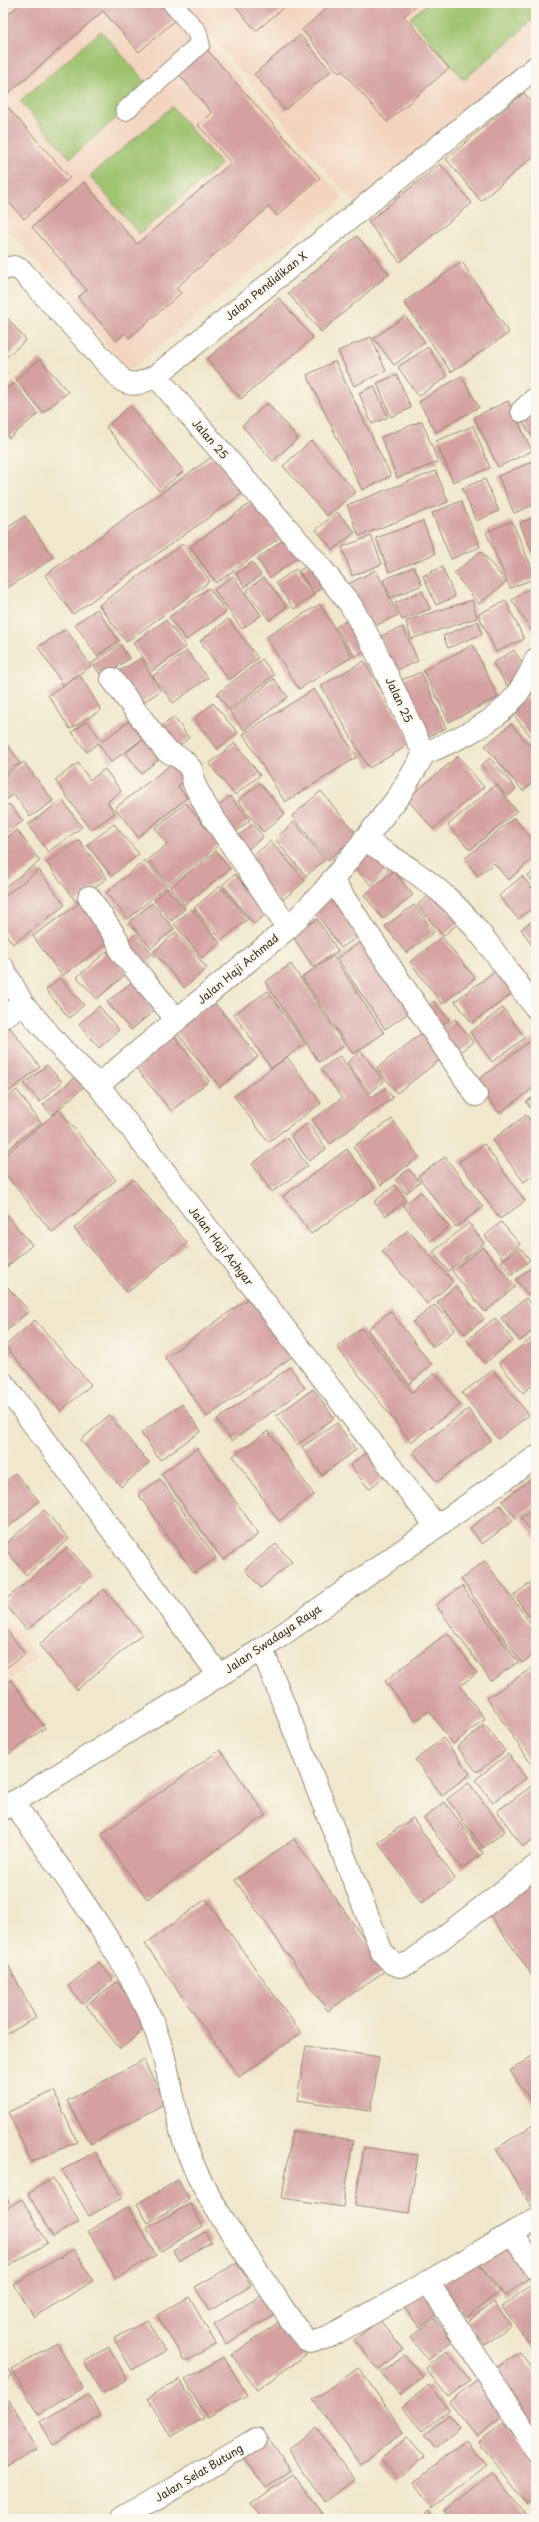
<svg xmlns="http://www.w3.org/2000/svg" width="539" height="2522" font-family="'Playpen Sans',sans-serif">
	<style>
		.built { fill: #f3d4bf }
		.green { fill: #9ec36e; stroke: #6c7646 }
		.building { fill: #d4a1a0 }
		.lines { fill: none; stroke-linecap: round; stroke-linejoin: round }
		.service-casing { stroke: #968875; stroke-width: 21 }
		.minor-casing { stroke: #968875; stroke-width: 24 }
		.tertiary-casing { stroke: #968875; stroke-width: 24 }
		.service { stroke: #fff; stroke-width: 19 }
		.minor { stroke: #fff; stroke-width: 22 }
		.tertiary { stroke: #fff; stroke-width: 22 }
		.labels { text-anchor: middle; stroke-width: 4; stroke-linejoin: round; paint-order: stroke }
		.street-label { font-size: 11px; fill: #3b2a1e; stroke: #fbf7ec }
	</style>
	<rect width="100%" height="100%" fill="#fbf7ec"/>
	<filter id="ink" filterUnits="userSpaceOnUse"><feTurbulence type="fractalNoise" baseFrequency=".025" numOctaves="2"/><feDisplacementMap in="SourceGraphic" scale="8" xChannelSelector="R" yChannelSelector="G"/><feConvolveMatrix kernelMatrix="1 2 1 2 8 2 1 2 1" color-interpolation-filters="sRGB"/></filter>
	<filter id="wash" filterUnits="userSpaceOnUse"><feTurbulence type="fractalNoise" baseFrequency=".012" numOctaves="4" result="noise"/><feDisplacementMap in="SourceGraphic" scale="16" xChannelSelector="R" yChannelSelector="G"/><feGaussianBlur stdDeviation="0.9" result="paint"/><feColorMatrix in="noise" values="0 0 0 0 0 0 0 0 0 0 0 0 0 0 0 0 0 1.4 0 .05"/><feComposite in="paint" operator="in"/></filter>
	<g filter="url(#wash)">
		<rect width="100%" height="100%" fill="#f0e7cc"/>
		<path class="built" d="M3,3H175L343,198L129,371L3,224Z
			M181,3H536V57L355,204Z
			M3,1615L38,1658L3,1683Z"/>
		<path class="green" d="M428,3H536V17L464,80L410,18Z
			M101,31L151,88L70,158L20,101Z
			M172,107L221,164L139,234L90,176Z"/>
		<g id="blocks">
			<path class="building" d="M21,3H172L182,14L139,52L103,11L3,98V19Z
				M233,3H289L256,31Z
				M332,3H419L404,16L449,68L387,122L342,71L339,73L302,30Z
				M300,35L331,71L285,110L254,74Z
				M203,45L320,178L277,216L269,207L176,288L181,293L129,338L125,333L116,341L78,297L87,290L32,227L84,182L137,244L231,163L198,125L212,113L175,70Z
				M524,93L536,107V154L481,201L446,159Z
				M4,103L70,178L24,219L3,196Z
				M440,164L472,203L400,262L368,222Z
				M357,236L389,274L321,332L288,293Z
				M462,262L509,333L451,372L404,302Z
				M279,298L313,338L241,399L207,359Z
				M3,313L26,340L3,360Z
				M405,316L425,342L394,365L374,338Z
				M371,337L386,371L354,386L338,351Z
				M428,347L447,377L418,396L398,367Z
				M40,359L68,392L43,413L16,380Z
				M335,361L391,476L362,490L307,375Z
				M397,375L411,408L391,417L377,383Z
				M461,376L479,407L436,432L419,402Z
				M14,383L38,414L9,438L3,431V392Z
				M374,386L388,417L372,424L359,393Z
				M508,401L532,451L498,467L474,417Z
				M267,403L298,438L273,461L242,426Z
				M130,406L184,471L159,491L106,427Z
				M536,414V444L523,422Z
				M422,421L438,462L397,478L381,437Z
				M473,426L490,468L453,482L436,441Z
				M311,441L356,492L327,516L283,466Z
				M216,454L243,493L73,614L45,575Z
				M534,461L536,467V504L514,513L498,476Z
				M436,471L448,502L359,536L347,505Z
				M485,479L499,511L476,521L462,488Z
				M257,498L283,535L216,583L190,547Z
				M461,501L480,547L451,559L432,513Z
				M337,512L355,532L333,550L316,530Z
				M25,516L53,558L3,591V531Z
				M536,516V561L520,523Z
				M423,521L435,554L389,572L376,538Z
				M512,521L536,578L510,588L486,532Z
				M371,536L382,564L352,576L342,547Z
				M287,537L300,556L270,578L257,559Z
				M183,544L210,581L126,642L99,605Z
				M481,551L506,582L479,604L454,573Z
				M313,561L328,583L314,593L299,571Z
				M252,562L261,575L245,587L236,574Z
				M414,567L422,585L391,598L383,580Z
				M442,567L455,597L436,605L423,576Z
				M296,569L314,595L294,609L276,583Z
				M376,570L398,615L371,628L348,584Z
				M233,576L261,615L242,629L214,590Z
				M264,577L287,607L269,620L247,590Z
				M209,588L226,612L186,640L169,617Z
				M528,589L536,602V626L531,630L512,600Z
				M422,591L430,609L402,620L395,603Z
				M472,600L477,618L411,639L406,621Z
				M506,601L524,639L496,652L478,614Z
				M320,604L352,657L299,689L266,637Z
				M97,609L119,641L97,656L75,624Z
				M352,617L371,647L355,657L336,627Z
				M228,619L258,658L229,680L200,641Z
				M166,620L186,647L152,671L133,643Z
				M478,621L482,634L448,648L443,636Z
				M403,627L418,661L395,671L380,636Z
				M66,629L91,666L63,685L38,647Z
				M120,644L129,659L102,677L92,663Z
				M473,645L498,697L449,722L423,670Z
				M514,650L528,672L507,686L493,663Z
				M187,651L208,678L173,703L153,676Z
				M141,658L161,691L133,708L113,675Z
				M262,659L274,675L229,710L217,694Z
				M364,661L412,743L369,768L321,686Z
				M421,672L446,728L425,738L399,681Z
				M80,675L101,710L70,729L48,695Z
				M274,679L288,697L244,730L230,712Z
				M314,689L357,757L285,802L243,734Z
				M536,691V743L510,711Z
				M213,703L238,733L218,749L194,719Z
				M138,715L151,733L111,762L98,743L87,752L72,732L87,721L102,741Z
				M174,717L189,738L171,752L155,731Z
				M511,724L536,753V780L523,791L485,746Z
				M146,737L161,758L141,773L126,753Z
				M3,738L20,763L3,774Z
				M235,743L260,775L235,795L209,764Z
				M458,756L484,787L433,829L407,799Z
				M490,758L516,789L507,797L481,765Z
				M178,759L192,776L178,786L187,798L138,837L115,808Z
				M24,762L53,801L30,817L14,794L3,802V777Z
				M78,763L90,780L105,769L121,791L107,802L115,813L91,830L55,780Z
				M260,783L285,814L263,832L238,801Z
				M495,785L517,811L470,850L448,825Z
				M321,791L357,835L328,860L292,816Z
				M230,796L250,820L232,835L212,812Z
				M62,800L82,827L48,852L28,825Z
				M186,803L219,845L168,885L148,859L168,844L155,828Z
				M9,804L23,821L3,835V808Z
				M514,818L536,844V856L508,880L494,863L478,876L464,859Z
				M294,822L325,860L306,876L275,839Z
				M114,824L139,854L112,876L87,845Z
				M253,824L263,837L242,854L232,841Z
				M17,830L40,861L3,888V841Z
				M79,840L107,878L76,902L47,863Z
				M271,841L305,881L280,902L246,862Z
				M371,845L390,867L371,885L350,864Z
				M216,851L230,869L184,905L170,887Z
				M145,860L166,886L128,919L106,893Z
				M536,869V885L528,876Z
				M39,870L65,905L13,944L3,930V897Z
				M394,871L413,895L383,919L364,895Z
				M235,874L267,913L254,924L222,885Z
				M522,876L536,893V905L518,919L499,896Z
				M220,886L248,919L222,940L194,908Z
				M167,888L185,909L171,921L154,900Z
				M338,892L366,931L341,948L314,910Z
				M434,892L459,923L443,936L417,905Z
				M85,899L113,939L62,976L33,936Z
				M152,903L174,929L151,948L129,922Z
				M414,905L434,932L406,953L385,926Z
				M192,909L220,943L202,958L174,924Z
				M536,918V951L521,929Z
				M317,919L338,951L313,967L292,935Z
				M176,932L207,968L184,988L154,952Z
				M136,934L155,957L141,970L122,947Z
				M368,937L416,1008L385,1029L337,958Z
				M442,937L475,978L442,1004L410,962Z
				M107,951L127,973L97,999L77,977Z
				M333,956L384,1033L353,1054L302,977Z
				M291,964L345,1045L319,1062L265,982Z
				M499,968L516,991L472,1023L455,1001Z
				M138,977L161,1005L131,1030L107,1002Z
				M60,978L84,1005L69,1018L46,990Z
				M268,991L305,1044L271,1068L234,1014Z
				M213,1001L258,1057L220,1087L176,1031Z
				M434,1001L449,1020L436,1030L421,1012Z
				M99,1006L119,1030L99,1048L79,1024Z
				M503,1008L525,1038L492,1062L470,1032Z
				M455,1019L473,1042L455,1056L437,1033Z
				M8,1025L40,1067L3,1096V1028Z
				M170,1031L209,1081L171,1111L131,1062Z
				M422,1033L441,1059L397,1093L377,1068Z
				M536,1037V1086L499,1113L475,1082Z
				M361,1051L384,1081L370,1093L347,1063Z
				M340,1056L371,1098L385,1088L393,1098L330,1144L312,1120L342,1098L321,1069Z
				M287,1057L321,1103L268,1142L234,1096Z
				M47,1065L62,1082L40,1102L24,1084Z
				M79,1074L88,1083L52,1115L43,1105Z
				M17,1090L41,1123L3,1153V1101Z
				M536,1095V1116L526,1102Z
				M59,1110L116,1180L52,1232L3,1171V1157Z
				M526,1115L536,1128V1173L524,1182L492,1140Z
				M392,1119L419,1157L381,1185L353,1147Z
				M308,1123L326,1149L309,1161L291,1136Z
				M287,1138L308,1166L272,1192L252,1164Z
				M484,1144L525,1201L500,1219L459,1162Z
				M347,1149L375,1188L311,1234L283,1196Z
				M445,1157L483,1207L456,1227L418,1176Z
				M409,1169L420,1182L406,1193L395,1180Z
				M133,1179L187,1243L127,1293L74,1228Z
				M395,1185L406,1200L386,1216L374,1202Z
				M421,1192L449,1227L431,1241L403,1205Z
				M3,1211L32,1245L3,1270Z
				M501,1222L520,1244L503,1258L485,1236Z
				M469,1223L484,1243L448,1271L433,1252Z
				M408,1230L453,1282L427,1304L382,1251Z
				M483,1247L515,1287L485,1312L452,1271Z
				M520,1247L530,1260L512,1275L501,1262Z
				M536,1263V1288L528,1295L516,1280Z
				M3,1282L29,1311L3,1334Z
				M455,1286L484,1319L465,1334L437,1302Z
				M253,1295L296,1354L207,1417L165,1358Z
				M526,1298L536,1310V1328L520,1341L501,1318Z
				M435,1305L455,1330L433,1347L413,1322Z
				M390,1311L432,1365L409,1384L367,1330Z
				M495,1318L513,1341L485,1363L467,1340Z
				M35,1320L91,1385L61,1411L5,1346Z
				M361,1328L412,1392L435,1373L460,1405L411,1442L337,1347Z
				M532,1338L536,1343V1382L523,1393L499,1363Z
				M290,1367L305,1388L232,1441L217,1420Z
				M493,1370L529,1415L498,1439L462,1393Z
				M313,1389L334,1418L297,1445L276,1416Z
				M182,1404L201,1431L160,1460L141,1433Z
				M468,1409L491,1440L437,1482L413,1452Z
				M109,1415L149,1463L121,1487L81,1440Z
				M337,1423L356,1450L322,1475L302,1447Z
				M268,1431L314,1495L279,1521L233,1456Z
				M197,1448L259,1534L223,1560L161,1474Z
				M372,1448L390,1472L369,1489L350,1465Z
				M15,1473L39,1501L5,1530L3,1484Z
				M536,1475V1503L516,1518L502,1501Z
				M160,1479L216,1558L194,1573L138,1494Z
				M500,1505L513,1521L482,1544L470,1528Z
				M536,1506V1538L521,1518Z
				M44,1510L69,1539L26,1575L3,1546Z
				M276,1544L292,1562L261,1588L245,1569Z
				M68,1547L92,1575L27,1630L3,1602Z
				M485,1561L536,1631V1653L522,1663L461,1579Z
				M534,1580L536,1582V1626L514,1595Z
				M462,1586L518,1662L491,1681L436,1605Z
				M104,1589L142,1634L77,1690L39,1645Z
				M3,1625L25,1654L3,1670Z
				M447,1633L477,1673L460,1686L485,1719L453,1744L429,1711L415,1721L385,1681Z
				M536,1665V1771L487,1698Z
				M11,1680L45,1728L3,1758V1686Z
				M485,1725L505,1751L477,1772L457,1747Z
				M443,1738L470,1774L442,1795L415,1760Z
				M220,1750L266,1815L147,1899L101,1834Z
				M508,1754L526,1778L493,1802L475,1780Z
				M469,1783L505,1831L483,1848L447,1799Z
				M533,1785L536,1790V1837L523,1847L497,1811Z
				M445,1802L483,1853L462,1869L424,1818Z
				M413,1818L455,1879L421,1903L378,1842Z
				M294,1839L386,1970L328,2011L235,1880Z
				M536,1877V1981L487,1911Z
				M206,1899L301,2033L239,2077L145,1944Z
				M3,1955L36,2018L3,2036Z
				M99,1962L113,1980L82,2004L68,1986Z
				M117,1982L150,2025L120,2049L86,2005Z
				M306,2046L379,2057L371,2111L297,2100Z
				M536,2053V2108L510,2071Z
				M143,2060L166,2103L91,2144L67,2101Z
				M54,2091L77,2142L31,2162L8,2112Z
				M536,2123V2203L531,2206L496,2149Z
				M292,2131L353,2140L343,2207L282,2198Z
				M364,2147L418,2155L409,2213L355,2205Z
				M95,2152L122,2198L89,2216L62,2170Z
				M53,2178L79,2222L53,2237L28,2194Z
				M178,2180L189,2199L148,2223L137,2204Z
				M3,2190L9,2202L3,2205Z
				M22,2199L47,2243L6,2268L3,2263V2210Z
				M190,2204L203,2226L161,2251L147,2228Z
				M128,2207L156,2255L116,2278L88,2231Z
				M205,2232L211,2242L179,2261L173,2251Z
				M511,2242L535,2273L505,2296L480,2265Z
				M74,2249L93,2281L34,2317L14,2284Z
				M475,2259L499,2292L467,2317L442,2284Z
				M237,2263L251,2286L209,2311L195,2287Z
				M536,2281V2351L502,2307Z
				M420,2288L439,2313L420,2328L401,2303Z
				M264,2294L276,2314L226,2344L214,2324Z
				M189,2297L216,2344L185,2362L157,2315Z
				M494,2302L511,2325L485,2345L467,2322Z
				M283,2319L307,2354L257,2390L232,2355Z
				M435,2319L452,2341L428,2360L410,2338Z
				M147,2320L165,2351L132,2370L114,2339Z
				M380,2320L403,2350L379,2370L354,2340Z
				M57,2343L83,2388L38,2414L12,2369Z
				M109,2347L127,2379L102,2394L84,2362Z
				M447,2351L470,2380L448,2397L425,2368Z
				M520,2352L536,2374V2432L493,2370Z
				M405,2355L423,2377L400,2395L382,2373Z
				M224,2357L247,2395L207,2418L185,2379Z
				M3,2361L12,2376L3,2381Z
				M358,2367L404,2432L360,2464L313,2400Z
				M180,2379L203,2418L171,2437L148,2398Z
				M478,2379L505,2414L477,2437L449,2402Z
				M429,2385L449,2410L422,2431L402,2407Z
				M88,2394L101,2416L53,2444L40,2422Z
				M9,2400L37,2449L3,2469V2403Z
				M449,2414L460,2428L436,2449L424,2435Z
				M503,2423L536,2464V2496L527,2504L479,2442Z
				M317,2428L355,2480L325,2502L288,2450Z
				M267,2436L291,2470L266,2488L241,2454Z
				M407,2437L424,2457L397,2479L381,2459Z
				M466,2440L486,2465L433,2507L414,2482Z
				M492,2473L529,2519H452L445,2511Z
				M293,2474L325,2518L262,2519L251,2504Z
				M430,2510L437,2519H419Z"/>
		</g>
	</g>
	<g filter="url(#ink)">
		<use href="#blocks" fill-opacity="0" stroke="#968875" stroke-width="1"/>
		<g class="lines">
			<defs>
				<path id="service" d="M125,111L200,44L197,32L172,3"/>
				<path id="minor" d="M3,269L14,267L21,270L122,380C134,388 144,381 156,376L536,67
					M522,411L536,398
					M112,679L165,750L182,759L191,769L194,784L208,810L288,928
					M424,754C476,730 514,717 536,659
					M364,839C391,857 420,873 444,895C478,924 508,973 536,1008
					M332,880L476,1095
					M89,897L117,939L121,952L177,1020
					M3,968L23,1004L62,1049L98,1085L436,1526
					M3,1017L23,1004
					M98,1085L288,928L323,892L399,796L424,754L373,645L350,604L318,564L156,376
					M3,1383L219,1675
					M262,1649L382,1952L392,1963L400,1966L411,1962L536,1866
					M13,1802C60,1870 112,1936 147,2010C168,2054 170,2094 183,2138C198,2188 240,2246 270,2289C281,2305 292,2324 306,2339L310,2342L328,2337L428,2282L536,2219
					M512,2233L536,2269
					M428,2282L536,2449
					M122,2519L256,2439"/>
				<path id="tertiary" d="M3,1809L262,1649L536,1457"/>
			</defs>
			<use href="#service" class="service-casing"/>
			<use href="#minor" class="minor-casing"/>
			<use href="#tertiary" class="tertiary-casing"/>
			<use href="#service" class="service"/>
			<use href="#minor" class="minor"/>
			<use href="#tertiary" class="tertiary"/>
		</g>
	</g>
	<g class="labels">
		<g class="street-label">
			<text transform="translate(266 286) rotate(-39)" y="4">Jalan Pendidikan X</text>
			<text transform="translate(210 439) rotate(49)" y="4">Jalan 25</text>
			<text transform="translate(399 700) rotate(65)" y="4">Jalan 25</text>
			<text transform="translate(238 969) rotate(-40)" y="4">Jalan Haji Achmad</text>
			<text transform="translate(221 1246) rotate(52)" y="4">Jalan Haji Achyar</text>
			<text transform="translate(273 1639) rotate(-34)" y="4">Jalan Swadaya Raya</text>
			<text transform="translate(199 2473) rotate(-31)" y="4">Jalan Selat Butung</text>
		</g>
	</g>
	<rect width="539" height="2522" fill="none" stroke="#fbf7ec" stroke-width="16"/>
</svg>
